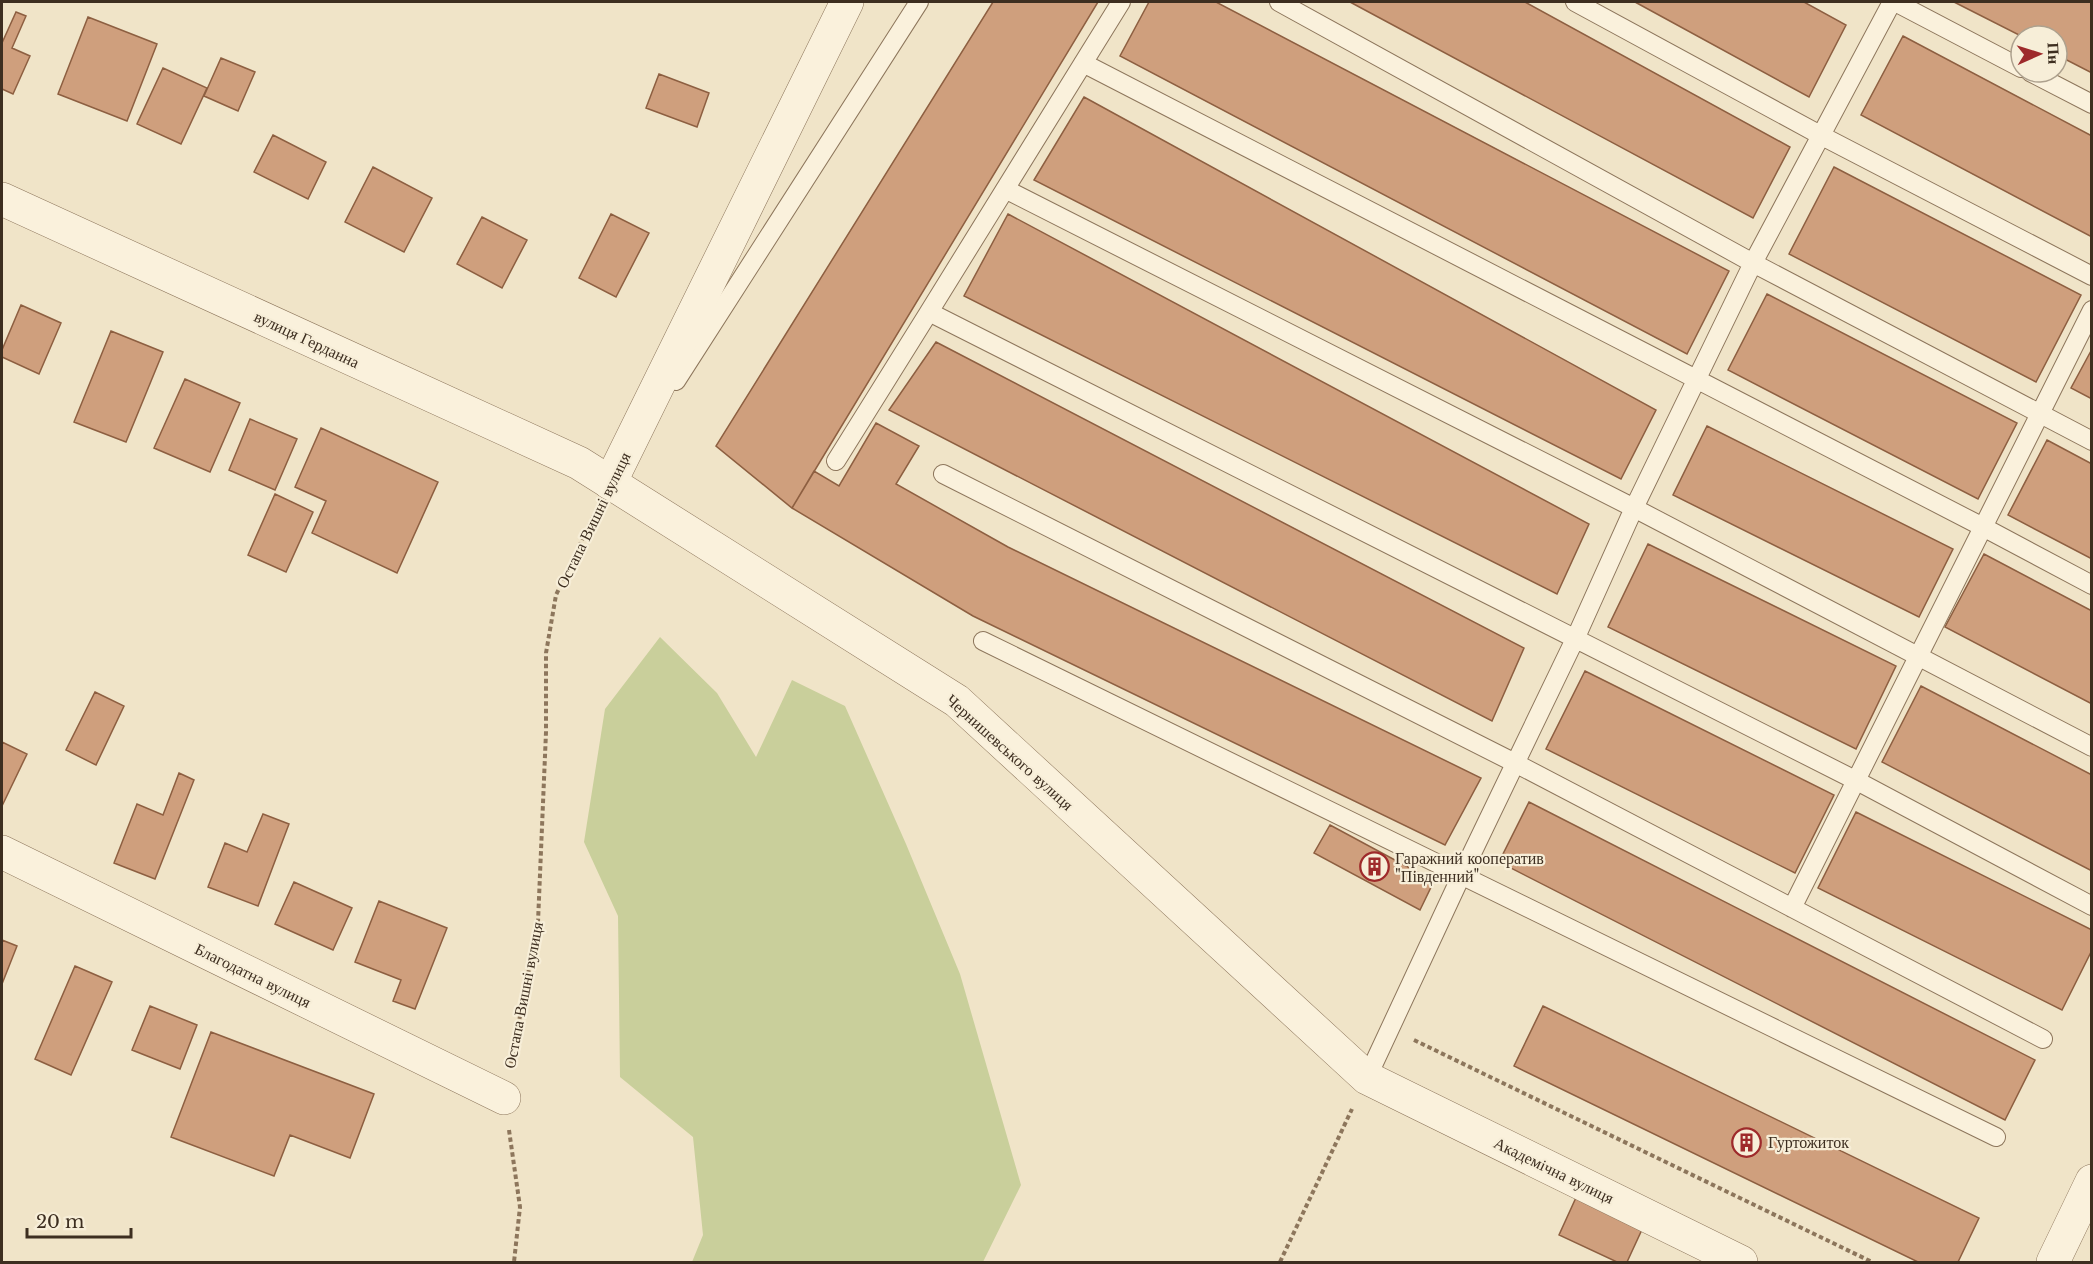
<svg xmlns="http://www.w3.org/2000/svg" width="2093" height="1264" font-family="'Libre Baskerville',serif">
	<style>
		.green { fill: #c9cf9b }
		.building { fill: #cf9f7d; stroke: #8d5f41; stroke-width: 1.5 }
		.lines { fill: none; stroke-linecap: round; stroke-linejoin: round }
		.service-casing { stroke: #8d765c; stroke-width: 20 }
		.minor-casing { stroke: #8d765c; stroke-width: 34 }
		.tertiary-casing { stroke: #8d765c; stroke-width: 34 }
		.path { stroke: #8d765c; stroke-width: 4; stroke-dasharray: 4.5 3; stroke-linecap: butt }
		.service { stroke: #faf1dc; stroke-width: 18 }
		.minor { stroke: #faf1dc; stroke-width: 33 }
		.tertiary { stroke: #faf1dc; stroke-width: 33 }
		.labels { text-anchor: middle; stroke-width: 4.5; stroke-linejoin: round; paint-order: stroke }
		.street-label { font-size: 16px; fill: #3d2e20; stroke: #f7eed8 }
		.poi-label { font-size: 16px; fill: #3d2e20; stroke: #f7eed8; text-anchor: start }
	</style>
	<rect width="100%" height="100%" fill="#f0e4c8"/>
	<path class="green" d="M660,637L717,693L756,757L792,680L845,706L906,844L960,974L1021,1185L983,1262H692L703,1235L693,1137L620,1077L618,916L584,842L605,709Z"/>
	<path class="building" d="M993,2H1098L792,508L716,446Z
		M1149,2H1216L1729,271L1687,354L1120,56Z
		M1350,2H1525L1790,147L1753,218Z
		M1635,2H1804L1846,25L1809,97Z
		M1954,2H2092V73L2057,55V36H2021Z
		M16,12L26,16L12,48L30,56L13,94L2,89V43Z
		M88,17L157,44L127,121L58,94Z
		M1903,36L2092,136V237L1861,115Z
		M221,58L255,72L238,111L204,96Z
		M163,68L207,88L181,144L137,124Z
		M659,74L709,93L697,127L646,108Z
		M1084,97L1656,410L1621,479L1034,180Z
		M273,135L326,162L308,199L254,172Z
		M373,167L432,198L404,252L345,222Z
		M1834,167L2081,295L2036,382L1789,254Z
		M611,214L649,233L616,297L579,278Z
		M1008,214L1589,524L1557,594L964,296Z
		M482,217L527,240L502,288L457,264Z
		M1767,294L2017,423L1978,499L1728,370Z
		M21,305L61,323L39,374L2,357V350Z
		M111,331L163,352L126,442L74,422Z
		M936,342L1524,648L1492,721L889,410Z
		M2092,349V399L2071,388Z
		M185,379L240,403L210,472L154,448Z
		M250,419L297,439L275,490L229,470Z
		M876,423L919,446L896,484L1008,547L1481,778L1445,845L973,616L792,508L814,471L839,486Z
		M1707,426L1953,549L1919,617L1673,495Z
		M321,428L438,482L397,573L312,533L326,501L295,487Z
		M2047,440L2092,464V559L2008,515Z
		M275,494L313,512L286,572L248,555Z
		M1648,544L1896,666L1856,749L1608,627Z
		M1984,554L2092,611V704L1945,627Z
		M1585,671L1834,795L1795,873L1546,749Z
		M1921,686L2092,775V871L1882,762Z
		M95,692L124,706L96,765L66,750Z
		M2,742L27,754L2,806Z
		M179,773L194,780L155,879L114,863L137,804L163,815Z
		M1529,802L2035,1060L2005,1120L1499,862Z
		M1856,812L2092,930V950L2062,1010L1818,888Z
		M263,814L289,824L258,906L208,887L225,843L247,852Z
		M1330,825L1434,881L1420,910L1314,853Z
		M294,882L352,908L333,950L275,924Z
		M379,901L447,928L415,1009L393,1001L401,980L355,962Z
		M2,940L17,946L2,984Z
		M75,966L112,982L71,1075L35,1059Z
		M150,1006L197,1025L180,1069L132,1050Z
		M1543,1006L1979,1218L1958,1262H1918L1514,1066Z
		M211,1032L374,1094L350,1158L290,1135L274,1176L171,1137Z
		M1579,1191L1645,1223L1627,1262H1617L1559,1235Z"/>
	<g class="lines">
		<defs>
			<path id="service" d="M1279,2L1753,263L2092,441
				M1575,2L1822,136L2092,276
				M1895,2L2021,68
				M1083,63L1983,527L2092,585
				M2030,72L2092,104
				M1005,189L1634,508L2092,747
				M929,312L1121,2
				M676,381L919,2
				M836,461L929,312L1857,781L2092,906
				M943,474L1515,763L2043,1039
				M983,641L1996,1137
				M1792,908L2092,310
				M1367,1078L1462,874L1576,637L1634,508L1753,263L1892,2"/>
			<path id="minor" d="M610,483L847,2
				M2,852L504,1098"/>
			<path id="tertiary" d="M2,199L579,463L957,701L1367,1078L1741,1262
				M2053,1262L2092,1181"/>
		</defs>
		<use href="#service" class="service-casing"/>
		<use href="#minor" class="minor-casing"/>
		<use href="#tertiary" class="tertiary-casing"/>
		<path class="path" d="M1414,1040L1872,1262
			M511,1063L538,922L546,732V653L556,595L595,513
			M509,1130L520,1207L514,1262
			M1280,1262L1352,1109"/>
		<use href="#service" class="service"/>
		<use href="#minor" class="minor"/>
		<use href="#tertiary" class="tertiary"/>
	</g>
	<defs>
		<symbol id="building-ring" viewBox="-11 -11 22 22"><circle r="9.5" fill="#f7eed8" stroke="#9e2a2b" stroke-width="1.5"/><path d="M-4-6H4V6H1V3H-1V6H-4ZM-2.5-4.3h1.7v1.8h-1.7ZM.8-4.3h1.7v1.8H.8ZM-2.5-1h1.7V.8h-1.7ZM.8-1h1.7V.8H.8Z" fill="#9e2a2b"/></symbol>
	</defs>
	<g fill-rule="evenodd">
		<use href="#building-ring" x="1358" y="850" width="33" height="33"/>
		<use href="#building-ring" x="1730" y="1126" width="33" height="33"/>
	</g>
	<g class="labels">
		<g class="street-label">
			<text transform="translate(307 339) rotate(25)" y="6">вулиця Герданна</text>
			<text transform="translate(593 520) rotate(-64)" y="6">Остапа Вишні вулиця</text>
			<text transform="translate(1010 752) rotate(42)" y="6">Чернишевського вулиця</text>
			<text transform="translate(253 975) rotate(26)" y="6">Благодатна вулиця</text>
			<text transform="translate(523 995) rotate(-79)" y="6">Остапа Вишні вулиця</text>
			<text transform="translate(1554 1170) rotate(26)" y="6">Академічна вулиця</text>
		</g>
		<g class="poi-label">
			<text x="1395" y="864">Гаражний кооператив<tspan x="1395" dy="18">"Південний"</tspan></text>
			<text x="1768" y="1148">Гуртожиток</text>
		</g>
	</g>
	<rect width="2093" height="1264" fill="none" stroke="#3d2e20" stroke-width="6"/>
	<g transform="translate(2039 54) rotate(87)"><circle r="28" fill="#f7eed8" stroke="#ada18e" stroke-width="1.5"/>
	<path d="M0-4.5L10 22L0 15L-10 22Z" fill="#9e2a2b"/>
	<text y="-9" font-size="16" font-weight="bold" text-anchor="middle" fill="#3d2e20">Пн</text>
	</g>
	<path d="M27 1228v9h104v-9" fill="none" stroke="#3d2e20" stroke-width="3"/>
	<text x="36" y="1228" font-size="18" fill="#3d2e20" stroke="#f7eed8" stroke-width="4.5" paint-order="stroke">20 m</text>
</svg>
